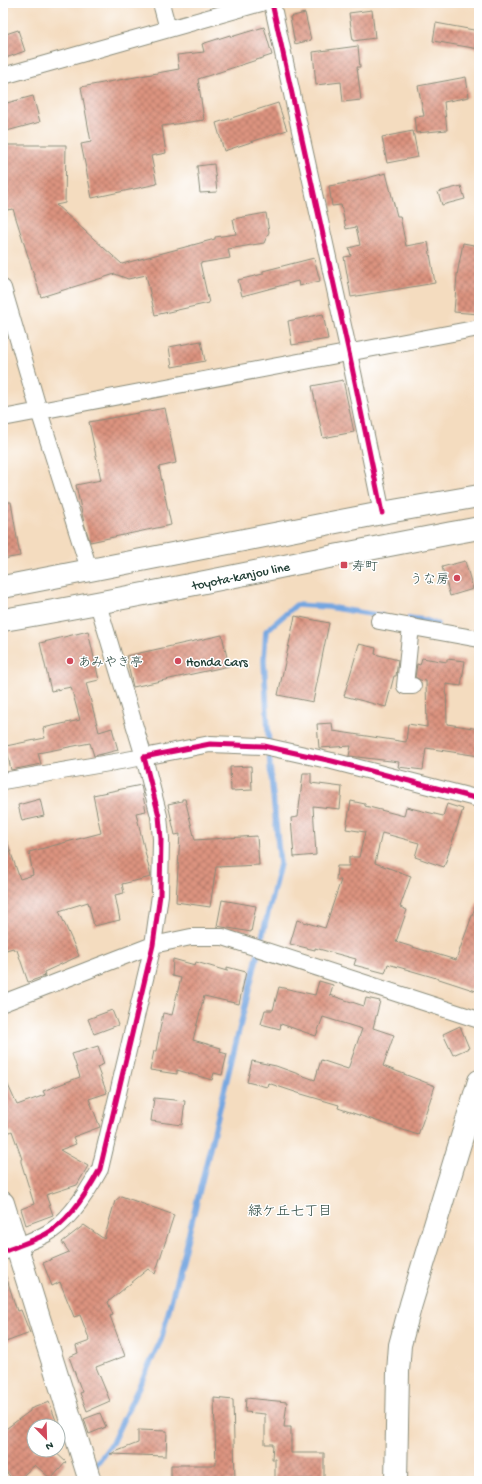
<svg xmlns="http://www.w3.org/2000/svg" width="482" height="1484" font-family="'Gochi Hand','Klee One',sans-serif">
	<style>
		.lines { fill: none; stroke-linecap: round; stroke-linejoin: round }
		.stream { stroke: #74a6e0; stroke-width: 5.5 }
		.building { fill: url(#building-cross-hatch) }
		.street-casing { stroke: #8a8c7a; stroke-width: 18 }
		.secondary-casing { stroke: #8a8c7a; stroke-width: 24 }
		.street { stroke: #fff; stroke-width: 16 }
		.secondary { stroke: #fff; stroke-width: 22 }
		.cycleway-casing { stroke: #fff; stroke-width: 8 }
		.cycleway { stroke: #d6006c; stroke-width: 5 }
		.poi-dot { fill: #d1495b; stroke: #fff; stroke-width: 1.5 }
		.labels { text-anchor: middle; stroke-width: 3; stroke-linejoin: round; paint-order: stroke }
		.poi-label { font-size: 13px; fill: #1f3d34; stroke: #fff; text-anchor: start }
		.street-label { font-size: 13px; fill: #1f3d34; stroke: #fff }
		.neighbourhood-label { font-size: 14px; fill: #1f3d34; stroke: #fff }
	</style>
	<defs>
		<pattern id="building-cross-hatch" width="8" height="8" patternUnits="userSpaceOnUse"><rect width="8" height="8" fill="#dc937f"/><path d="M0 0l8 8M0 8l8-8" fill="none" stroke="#b27969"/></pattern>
	</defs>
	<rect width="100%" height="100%" fill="#fff"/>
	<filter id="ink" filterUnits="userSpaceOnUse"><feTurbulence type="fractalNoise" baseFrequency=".025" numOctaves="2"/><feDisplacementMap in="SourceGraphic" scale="8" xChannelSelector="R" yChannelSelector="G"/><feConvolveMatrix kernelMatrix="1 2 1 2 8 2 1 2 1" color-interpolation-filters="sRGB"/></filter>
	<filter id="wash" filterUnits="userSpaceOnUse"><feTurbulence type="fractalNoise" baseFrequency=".012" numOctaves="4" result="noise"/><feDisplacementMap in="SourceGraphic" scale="16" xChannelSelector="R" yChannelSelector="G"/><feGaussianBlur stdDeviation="0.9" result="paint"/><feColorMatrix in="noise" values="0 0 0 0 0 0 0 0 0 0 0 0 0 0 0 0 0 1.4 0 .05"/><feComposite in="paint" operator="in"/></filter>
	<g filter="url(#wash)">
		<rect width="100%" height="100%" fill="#f4dcbf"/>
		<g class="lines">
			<path class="stream" d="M409,618L425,620L437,624
				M93,1469L112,1443L161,1340L193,1217L280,864L270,766L264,660L266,631L296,605L328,607L382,616"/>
		</g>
		<g id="blocks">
			<path class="building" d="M372,10L375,38L353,41L349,13Z
				M305,13L311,40L295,44L290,17Z
				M436,23L479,31V49L433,41Z
				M264,27L272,55L198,79L204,120L162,126L166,153L151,156L157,184L92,198L81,144L91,142L81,87L179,69L177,55L204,52L202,44L230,35L231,37Z
				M18,30L25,51L3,59V35Z
				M358,46L360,67H357L361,100L343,102L341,82L316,85L313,52Z
				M466,77L469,97L444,102L447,130L416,133L414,117L424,116L418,86Z
				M33,96L40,122L3,132V104Z
				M278,103L287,130L224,151L216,123Z
				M413,131L418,157L387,163L382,137Z
				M3,145H66L65,203L56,205L122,264L215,239V237L236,234L233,219L266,213L269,232L264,243L228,249L230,258L200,263L209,303L155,315L146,275L128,279L115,274L41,297L13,209L7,210L3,186Z
				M214,164L217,192L200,193L197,166Z
				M386,173L397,216H400L406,246L428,242L435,283L351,297L344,257L351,256L349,248L360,245L356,227L346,229L341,205L332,206L329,186L352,182Z
				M461,186L465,199L442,205L438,192Z
				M463,243L479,246V314L454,312L457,275Z
				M314,258L320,281L299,286L298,281L242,296L238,280L263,274V271Z
				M323,314L328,339L292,345L288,321Z
				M201,341L205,361L172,367L169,347Z
				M343,380L354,432L323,438L312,386Z
				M165,408L176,463L159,467L171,525L90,542L84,523L76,485L101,480L89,422Z
				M3,502H11L20,556L3,559Z
				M465,561L473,589L450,596L442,567Z
				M295,616L329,623L313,702L278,695Z
				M88,631L99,680L86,683L99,732L112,728L118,750L94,756L90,743L38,753L41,764L11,770L6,746L45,738L43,728L80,720L71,687L51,691L40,643Z
				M222,635L229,666L133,687L126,656Z
				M359,644L376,648L375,654L398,660L396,676H394L386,707L344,696Z
				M422,658L447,662V659L465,661L461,686L446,684L447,724L479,729V756L426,748L423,770L398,767L399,762L349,756L351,746L319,748L317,724L332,723L333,731L406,742L408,724L427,727L426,681L420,680L415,677L417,664L420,665Z
				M251,766L252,790L231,791L230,767Z
				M303,773H311V783L342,787L340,809L313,806L316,855L294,857L291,818L298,817Z
				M141,785L146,811L136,813L151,877L122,884L124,893L115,895L120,920L94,926L88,902L59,911L79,956L44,972L45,976L28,982L17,950H14L13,948L3,951V836H5L20,879L33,875L29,852L101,833L93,795Z
				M40,799L44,816L22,821L18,805Z
				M182,799H185L195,840L257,836L259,865L216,867L210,907L176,902L180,834L175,835L168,804L182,801Z
				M351,801L365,804V806L404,816L406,807L443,816L447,804L463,809L444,867L415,857L419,843L382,833L375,863L411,876L400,907L407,910L396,942L456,960L477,902H479V992L433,977L388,964L385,973L354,965L356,959L315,948V950L290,944L297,920L325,928L341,880H336L337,866H349V857H359L365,832L346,829Z
				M222,900L256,906L251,932L217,926Z
				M173,959L195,965L196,962L227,971V967L246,972L239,1004L204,996L193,1040L221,1048L220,1052L227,1054L222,1075L214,1073L212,1080L177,1070V1074L150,1070L154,1051H156L163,1013L172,1015L181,978L172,976Z
				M319,981L333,985L330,995L364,1006L366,998L380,1001L373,1028L394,1035L383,1066L435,1086L418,1135L338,1108L339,1105L298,1093L268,1083L267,1087L247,1082L252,1061L276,1066L315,1080L321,1060L348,1069L362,1029L323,1017L316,1036L281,1024L280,1029L261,1024L265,1010H273L279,987L315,995Z
				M112,1010L118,1025L94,1034L88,1019Z
				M460,1026L469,1048L453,1055L443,1034Z
				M98,1046L104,1064L97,1067L107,1093L89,1099L100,1127L73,1137L76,1144L60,1150L88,1166L77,1185L46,1195L53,1215L26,1225L21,1209L34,1204L21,1162V1159H22L12,1131L8,1133L3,1120V1074L17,1105L45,1095L43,1091L80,1077L72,1054Z
				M154,1098L185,1101L182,1125L151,1121Z
				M121,1196L174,1215L155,1274L148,1269L108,1302L113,1315L110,1316L125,1356L96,1367L110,1401L87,1411L80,1393L82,1392L69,1357L78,1353L76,1346L90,1341L80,1315L74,1317L60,1282L52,1286L43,1263L69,1252L62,1242L84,1225L104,1239L115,1201Z
				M3,1276H6L17,1311L21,1310L30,1333L3,1343Z
				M214,1398L233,1400L235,1481H171V1465H216Z
				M246,1398L287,1402L284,1427H291V1453H324V1479H275V1459H272L273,1444H265V1414L245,1412Z
				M49,1402L60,1431L58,1432V1426H34V1450H53L66,1462L51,1479L35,1465L17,1481H14L3,1468V1431L30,1411V1409Z
				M100,1413L106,1427L89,1434L84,1419Z
				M138,1430L167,1431L166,1456L110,1454L138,1443Z"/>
		</g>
	</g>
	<g filter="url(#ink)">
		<use href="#blocks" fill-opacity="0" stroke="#8a8c7a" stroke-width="1"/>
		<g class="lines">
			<defs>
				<path id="street" d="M161,3L168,29
					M272,3L349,353L382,513
					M3,76L261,3
					M3,288L39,411L89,569
					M3,418L479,328
					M379,621L479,639
					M411,626L405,686H413
					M3,781L144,757L98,604
					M3,1003L153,945L191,937H223L479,1020
					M3,1252C17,1246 33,1241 46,1234C69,1222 88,1191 100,1169L153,945L160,895L161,839L159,816L144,757L210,744L264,746L332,761L479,799"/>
				<g id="secondary">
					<path d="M3,587L382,513L479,496"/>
					<path id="s1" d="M3,620C162,593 320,557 479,528"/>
					<path d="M3,1203L90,1481"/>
					<path d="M396,1481L398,1372L400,1345L411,1304L479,1081"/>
				</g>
			</defs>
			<use href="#street" class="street-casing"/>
			<use href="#secondary" class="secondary-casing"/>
			<use href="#street" class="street"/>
			<use href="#secondary" class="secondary"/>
			<defs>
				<path id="cycleway" d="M272,3L349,353L382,513
					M3,1252C17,1246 33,1241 46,1234C69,1222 88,1191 100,1169L153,945L160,895L161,839L159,816L144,757L210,744L264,746L332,761L479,799"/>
			</defs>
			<use href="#cycleway" class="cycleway-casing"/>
			<use href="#cycleway" class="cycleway"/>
		</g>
	</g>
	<g class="poi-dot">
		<rect x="340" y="561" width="8" height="8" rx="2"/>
		<circle cx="457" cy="578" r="4"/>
		<circle cx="70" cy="661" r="4"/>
		<circle cx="178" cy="661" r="4"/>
	</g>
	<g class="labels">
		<g class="poi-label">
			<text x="352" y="570">寿町</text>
			<text x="449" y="583" text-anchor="end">うな房</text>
			<text x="78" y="666">あみやき亭</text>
			<text x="186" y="666">Honda Cars</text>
		</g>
		<g class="street-label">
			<text dy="5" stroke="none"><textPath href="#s1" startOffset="242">toyota-kanjou line</textPath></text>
		</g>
		<g class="neighbourhood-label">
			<text x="290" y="1215">緑ケ丘七丁目</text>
		</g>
	</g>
	<rect width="482" height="1484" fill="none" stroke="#fff" stroke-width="16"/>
	<g transform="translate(46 1438) rotate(157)"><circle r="19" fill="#ffffff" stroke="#a5b1ae"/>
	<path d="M0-3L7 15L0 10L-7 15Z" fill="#d1495b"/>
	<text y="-6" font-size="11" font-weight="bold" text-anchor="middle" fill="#1f3d34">N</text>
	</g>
</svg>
